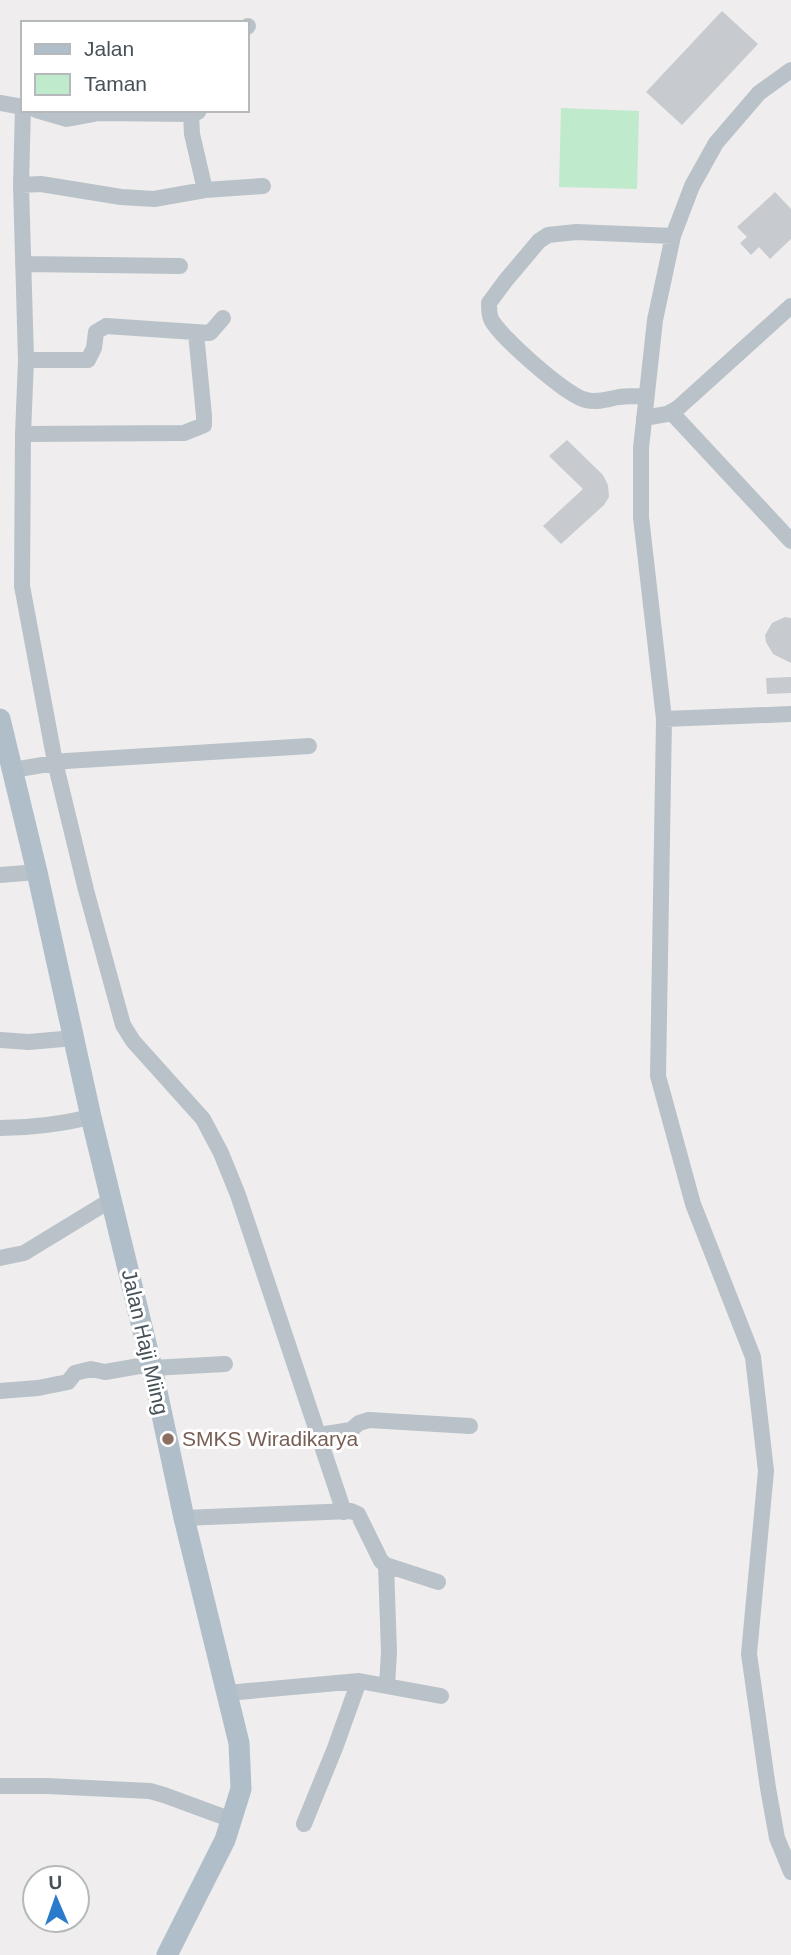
<svg xmlns="http://www.w3.org/2000/svg" width="791" height="1955" font-family="Arial,sans-serif">
	<style>
		.green { fill: #bfeacc }
		.building { fill: #c7cacf }
		.lines { fill: none; stroke-linecap: round; stroke-linejoin: round }
		.minor { stroke: #b9c2c8; stroke-width: 16 }
		.major { stroke: #afbec9; stroke-width: 21 }
		.education-dot { fill: #8d6e63; stroke: #fff; stroke-width: 2.5 }
		.labels { text-anchor: middle; stroke-width: 6; stroke-linejoin: round; paint-order: stroke }
		.street-label { font-size: 21px; fill: #475158; stroke: #fff }
		.education-label { font-size: 21px; fill: #785e54; stroke: #fff; text-anchor: start }
	</style>
	<rect width="100%" height="100%" fill="#efeded"/>
	<path class="green" d="M561,108L639,111L637,189L559,187Z"/>
	<path class="building" d="M722,11L758,44L682,125L646,92Z
		M775,192L791,209V239L770,259L759,247L751,255L740,243L747,237L737,227Z
		M567,440L603,475L608,485L609,497L604,505L561,544L543,526L583,489L549,456Z
		M785,617L791,618V663L773,654L766,642L765,635L772,623Z
		M791,677V693L767,694L766,678Z"/>
	<g class="lines">
		<path class="minor" d="M247,27L248,26
			M791,70L759,93L716,143L692,186L673,236L655,320L641,448V517L664,719L658,1076L693,1204L753,1357L766,1471L749,1654L768,1788L777,1838L791,1872
			M0,103L23,107
			M23,107L21,185L26,360L23,434L22,586L55,762L86,890L123,1025L133,1041L203,1119L221,1153L238,1195L344,1512
			M36,110L67,119L99,113L191,114L198,112L199,110
			M191,114L192,134L205,190
			M21,185L41,184L121,197L154,199L205,190L263,186
			M23,264L180,266
			M26,360H88L94,348L96,332L106,326L210,333L223,318
			M646,396C637,396 628,396 619,397C608,399 597,403 586,400C568,397 499,336 491,319C489,314 489,308 489,303L506,280L539,241L548,235L576,232L673,236
			M671,412L791,541
			M644,418L667,414L678,408L791,306
			M23,434L184,433L204,425V416L196,333
			M664,719L791,714
			M13,770L66,761L309,746
			M0,875L37,872
			M0,1040L29,1042L74,1038
			M0,1128C31,1128 61,1124 91,1117
			M0,1258L24,1253L111,1200
			M152,1368L225,1364
			M0,1391L38,1388L68,1382L75,1373L91,1369L105,1372L151,1364
			M319,1435L351,1430L359,1423L369,1420L470,1426
			M184,1518L351,1511L358,1514L381,1561L386,1565L438,1582
			M386,1565L389,1652L387,1686
			M227,1693L359,1681L441,1696
			M0,1786H47L150,1791L164,1795L232,1820
			M304,1824L335,1748L359,1681"/>
		<path class="major" d="M0,719L37,872L91,1117L152,1368L184,1518L239,1743L241,1789L225,1840L167,1955"/>
	</g>
	<circle class="education-dot" cx="168" cy="1439" r="7"/>
	<g class="labels">
		<g class="street-label">
			<text transform="translate(145 1342) rotate(77)" y="7">Jalan Haji Miing</text>
		</g>
		<g class="education-label">
			<text x="182" y="1446">SMKS Wiradikarya</text>
		</g>
	</g>
	<rect x="21" y="21" width="228" height="91" fill="#ffffff" stroke="#b5b9bc" stroke-width="2"/>
	<rect x="35" y="44" width="35" height="10" fill="#afbec9" stroke="#b5b9bc" stroke-width="2"/>
	<text x="84" y="56" font-size="21" fill="#475158">Jalan</text>
	<rect x="35" y="74" width="35" height="21" fill="#bfeacc" stroke="#b5b9bc" stroke-width="2"/>
	<text x="84" y="91" font-size="21" fill="#475158">Taman</text>
	<g transform="translate(56 1899) rotate(358)"><circle r="33" fill="#ffffff" stroke="#b5b9bc" stroke-width="2"/>
	<path d="M0-5L12 26L0 18L-12 26Z" fill="#2a7bcc"/>
	<text y="-10" font-size="19" font-weight="bold" text-anchor="middle" fill="#475158">U</text>
	</g>
</svg>
